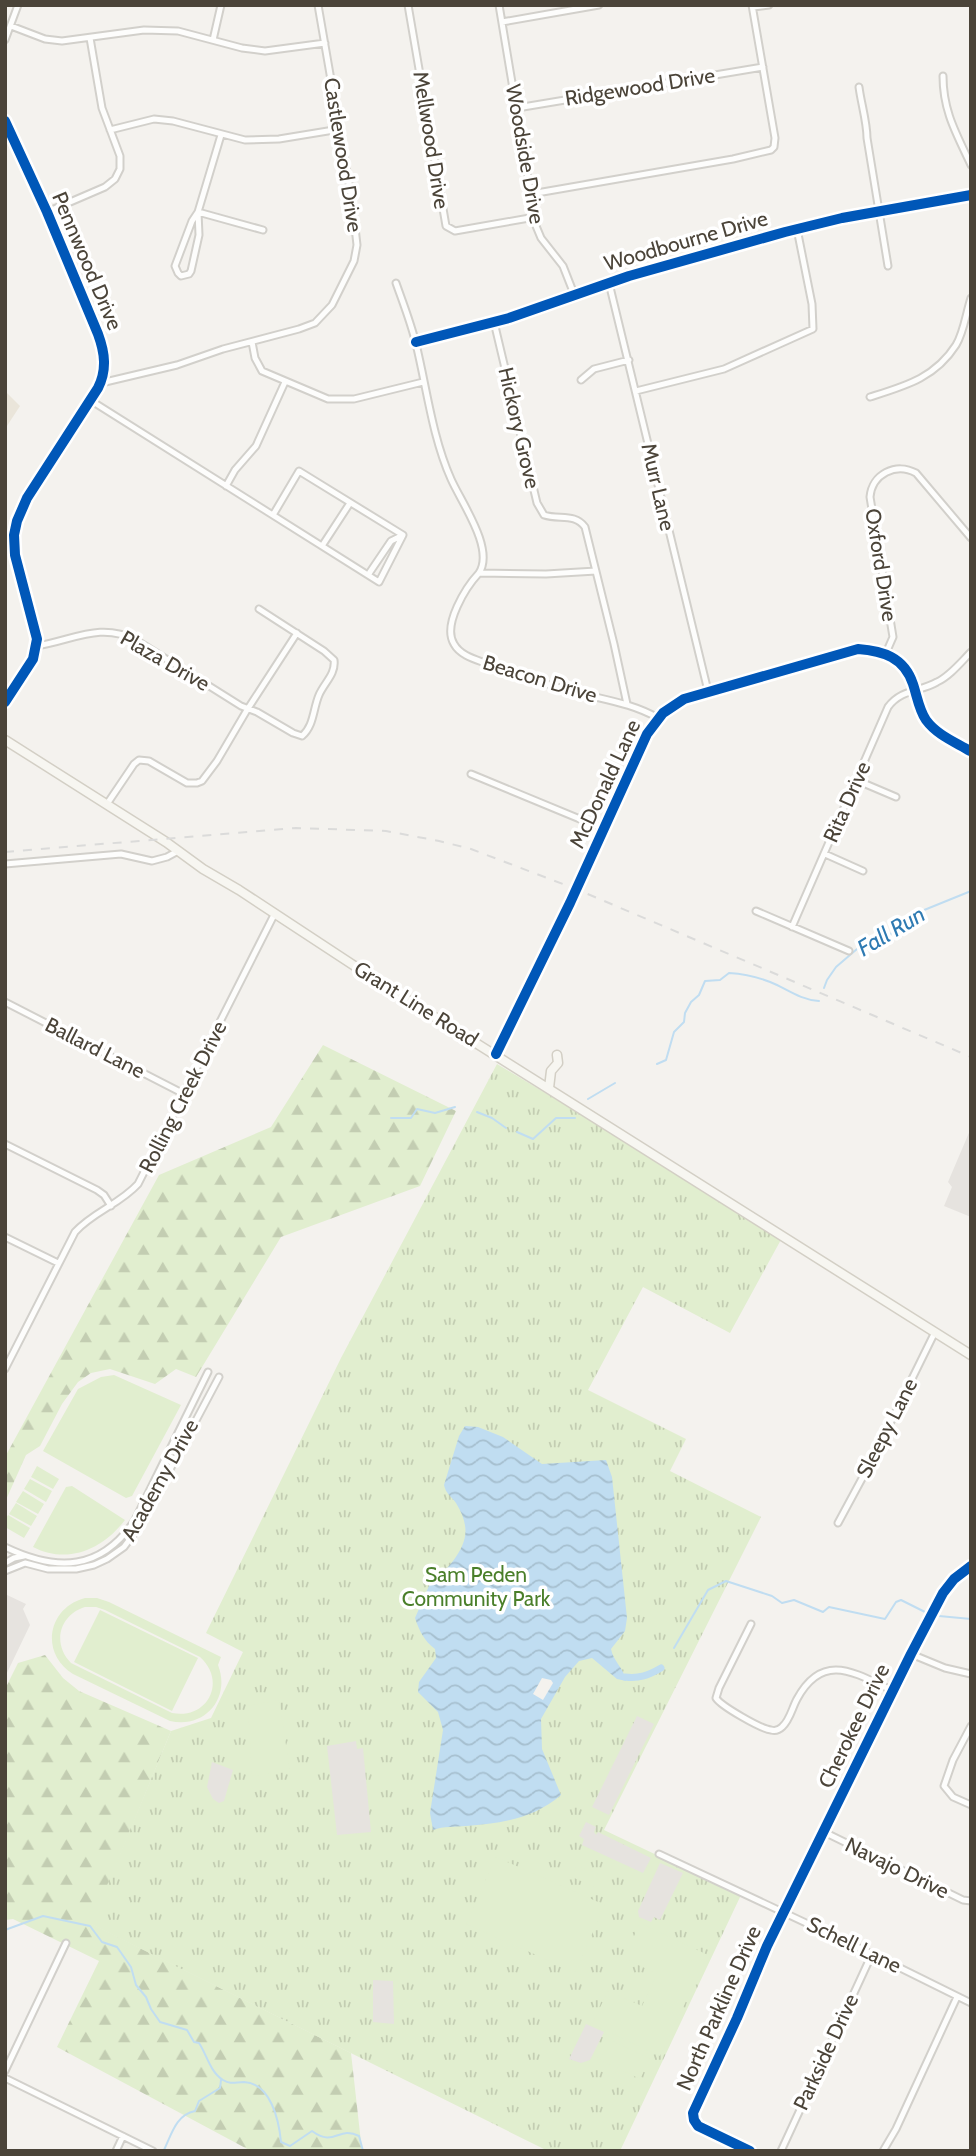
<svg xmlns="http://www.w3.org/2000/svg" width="976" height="2156" font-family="Cabin,sans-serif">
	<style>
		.education { fill: #eae5da }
		.forest { fill: url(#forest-firs) }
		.park { fill: url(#park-tufts) }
		.pitch { fill: #e1eecf; fill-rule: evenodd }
		.parking { fill: #e6e3df }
		.water { fill: url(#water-waves) }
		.pier { fill: #f4f2ee }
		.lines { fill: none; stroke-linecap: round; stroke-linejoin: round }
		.stream { stroke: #c0ddf1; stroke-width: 2 }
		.canal { stroke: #c0ddf1; stroke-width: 7 }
		.street-casing { stroke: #d2d0cb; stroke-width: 9 }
		.secondary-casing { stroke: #d3cfc5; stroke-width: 11 }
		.street { stroke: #fdfdfc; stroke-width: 5 }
		.secondary { stroke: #f7f6f1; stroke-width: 8 }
		.rail { stroke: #dbdbda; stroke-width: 2; stroke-dasharray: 9 9; stroke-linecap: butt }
		.cycleway-casing { stroke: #fff; stroke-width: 15 }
		.cycleway { stroke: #0057b8; stroke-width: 10 }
		.labels { text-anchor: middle; stroke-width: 7; stroke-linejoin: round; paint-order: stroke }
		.street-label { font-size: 21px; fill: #4b4439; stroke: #fff }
		.park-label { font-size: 21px; fill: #4a7f2a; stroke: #fff }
		.water-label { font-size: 23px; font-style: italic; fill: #2e7ab2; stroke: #fff }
	</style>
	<defs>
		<pattern id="forest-firs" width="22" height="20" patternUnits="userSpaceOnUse" patternTransform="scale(1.75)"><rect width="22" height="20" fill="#e1eecf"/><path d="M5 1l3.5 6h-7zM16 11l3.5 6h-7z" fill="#c3cdb2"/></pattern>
		<pattern id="park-tufts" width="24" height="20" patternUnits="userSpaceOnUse" patternTransform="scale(1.75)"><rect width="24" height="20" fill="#e1eecf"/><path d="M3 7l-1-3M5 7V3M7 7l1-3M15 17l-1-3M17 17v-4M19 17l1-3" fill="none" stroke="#c3cdb2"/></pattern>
		<pattern id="water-waves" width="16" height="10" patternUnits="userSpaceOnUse" patternTransform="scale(1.75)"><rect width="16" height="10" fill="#c0ddf1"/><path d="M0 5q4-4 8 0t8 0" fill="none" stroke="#a6bfcf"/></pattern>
	</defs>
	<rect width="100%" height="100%" fill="#f4f2ee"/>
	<path class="education" d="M5,391L20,406L5,429Z"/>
	<path class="forest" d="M323,1045L456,1111L420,1186L281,1237L196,1377L176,1369L155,1384L110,1369L91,1373L78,1382L62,1404L40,1446L26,1455L5,1502V1457L159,1175L271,1127Z
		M45,1655L63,1678L79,1691L171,1731L92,1924L351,2053L362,2151H251L57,2047L99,1961L13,1919L5,1920V1689L18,1663Z"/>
	<path class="park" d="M497,1064L783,1236L730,1333L643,1287L588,1390L686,1439L670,1471L761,1517L604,1830L741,1895L620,2151H548L91,1924L171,1731L211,1718L243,1652L206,1633L341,1358Z"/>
	<path class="pitch" d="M114,1375L181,1405L132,1496L126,1498L43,1451L78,1389L101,1377Z
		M37,1466L59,1479L53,1489L31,1477Z
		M30,1479L52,1491L46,1502L24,1489Z
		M72,1486L125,1520C103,1549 68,1565 33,1547L66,1487Z
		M23,1491L44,1504L38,1514L16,1502Z
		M16,1503L37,1516L31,1526L9,1514Z
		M8,1515L30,1528L24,1538L5,1527V1520Z
		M85,1598H97L109,1602L221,1657L218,1665C231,1698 205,1729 170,1721L73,1674C40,1654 47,1608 85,1598ZM85,1607H96L105,1610L200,1657C227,1681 208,1720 172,1713L71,1663C52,1644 59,1615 85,1607Z
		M100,1610L198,1658L172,1711L74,1662Z
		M279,1700L290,1771L252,1776L248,1706Z
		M496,1857L605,1905L575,1972L466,1924Z
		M577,1865L600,1875L594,1887L572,1877Z
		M640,1923L708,1955L660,2056L592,2024L608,1991L642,2006L657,1974L624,1958Z
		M606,2038L650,2059L640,2079L597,2058Z"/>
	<path class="parking" d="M971,1128V1217L944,1206L952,1187L948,1182Z
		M5,1594L26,1604L23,1609L30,1625L5,1677Z
		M637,1716L654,1724L609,1815L592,1807Z
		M356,1741L357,1749L363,1748L371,1832L337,1835L327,1746Z
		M212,1762L233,1770L224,1801L219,1803L213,1799L207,1787Z
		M586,1822L596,1827L594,1832L596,1835L598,1832L651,1858L643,1873L582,1845L584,1839L579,1836Z
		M660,1863L683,1873L660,1920L654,1917L651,1922L639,1917L638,1911Z
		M373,1980L393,1981L394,2024L373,2022Z
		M586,2024L604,2032L590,2060L581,2063L569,2059Z"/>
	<path class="water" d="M465,1426L478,1427L503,1437L542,1464L606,1460L612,1477L627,1618L625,1631L611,1649C613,1661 624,1668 626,1681L617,1679L592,1658L579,1661L565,1677L541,1719L542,1749L561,1795C533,1819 501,1823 466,1826C454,1827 444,1826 433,1830L430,1813L443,1730L438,1712L418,1692L419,1682L436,1658L435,1649C424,1641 419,1630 415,1618L432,1579C442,1575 446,1569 453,1561C468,1541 470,1526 456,1503C451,1496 446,1494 444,1485L459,1436Z"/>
	<path class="pier" d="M542,1678L551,1680L553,1683L543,1700L533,1694Z"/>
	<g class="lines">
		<path class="stream" d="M824,988L827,980L836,967L871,937L890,935L902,919L971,891
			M657,1064L666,1060L674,1032L684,1022L685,1013L691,1002L699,995L705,981L720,980L729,973C745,974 762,978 777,985C791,992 803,1000 819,1001
			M588,1099L615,1083
			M477,1112L492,1118L506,1128
			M391,1118H411L417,1109L435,1113L455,1107
			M517,1132L533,1139L556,1118H575
			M939,1616L971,1619
			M674,1648L708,1590L726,1581L772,1596L782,1603L794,1600L823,1612L829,1607L885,1619L896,1602L901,1600L925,1612
			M5,1930L43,1916L90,1926L102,1942L117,1947L131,1967L136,1985L146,1997L151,2009L160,2022L187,2030L194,2042L199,2043C207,2055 210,2072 223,2080C231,2085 236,2082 244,2082C271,2083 279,2121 281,2142L290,2146L312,2131C335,2148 338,2125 359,2136L363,2151
			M164,2150C172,2133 176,2115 195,2111L199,2101L220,2088L221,2080"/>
		<path class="canal" d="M625,1677C639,1679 649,1675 661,1668"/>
		<defs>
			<path id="street" d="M408,5L446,226L455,231L535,217
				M499,5L536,226L541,238L563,266L574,294
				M753,7L769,5
				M502,22L599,5
				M11,26L45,39L62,41L144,30L178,31L242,48L265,51L325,43
				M5,40L18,5
				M213,40L221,5
				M943,76C943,111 956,133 971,165
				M859,87C861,103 867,122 867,138L888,266
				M517,108L763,67
				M5,121L47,212L98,334C105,353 107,370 98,388L27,498L17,521L14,535L15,555L37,639L33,659L5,702
				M110,130L154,119L173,121L245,140L279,139L340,129
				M221,135L198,212L263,230
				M531,194L733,159L771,150L774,147L775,138L752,5
				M47,212L105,187L115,179L120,169V156L102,108L90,38
				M198,212L199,235L191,271L189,274L181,276L178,273L175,266L192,221Z
				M396,283C403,303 411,323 416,344C427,389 432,436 451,479C461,502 495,549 479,573
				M609,283L708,691
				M494,322L537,503L544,515C559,520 575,513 585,527L614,644L627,704
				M252,342L255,358L262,371L328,399H354L423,382
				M416,342L509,318L629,276L785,232L842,218L971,195
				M581,380L594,369L629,360
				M101,383L177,365L223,349L299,329L315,323L332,305L354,261L357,245L352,201L318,5
				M636,391L724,369L813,329L812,304L797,229
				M870,397C905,386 935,378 956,345C964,332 966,313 971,298
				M90,400L379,582L403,535L391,541L368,575
				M226,486L235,470L256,446L285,382
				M273,515L299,471L403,535
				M322,546L350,503
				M596,571L546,574L479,573C466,587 442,625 454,644C460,655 474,659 485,663C518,677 552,686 587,695C612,701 635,705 658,718
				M37,646C74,640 100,622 136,640L241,706L257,712L293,733L302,736C314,726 313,709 319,695C324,683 336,674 334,660L324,651L259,609
				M886,653L893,637L870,497C872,474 896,462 916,473L971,538
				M471,774L604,829
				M856,780L896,797
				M107,804L134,764L139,760L149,761L187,783H197L202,781L217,761L247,710L297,633
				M825,854L863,871
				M5,864L121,854L152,861L167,857L178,851
				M756,911L849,951
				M792,927L888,707C901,689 920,692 937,682C950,676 961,662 971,652
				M5,1002L184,1094
				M496,1054L570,903L647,734L663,713L684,699L858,649C883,651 905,657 913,685C917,696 919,710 926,720C937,735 955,744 971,752
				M5,1144L97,1190L104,1195L111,1206
				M5,1237L58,1263
				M5,1369L75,1232C93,1212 120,1204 138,1184L275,913
				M838,1523L872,1460L935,1332
				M5,1547C57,1572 101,1571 135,1520L208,1372
				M5,1563L14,1558L24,1556
				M5,1571L25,1563L48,1569H76L94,1565L107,1559L124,1547L141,1524L219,1377
				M751,1624L719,1688L716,1698C721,1706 761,1729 771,1730C775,1731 779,1730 782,1727C790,1720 792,1708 797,1699C823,1651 855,1673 893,1691
				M911,1654L945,1668L971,1674
				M971,1726L953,1760L944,1786L953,1797L971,1805
				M824,1832L963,1900L971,1901
				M659,1854L872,1954L971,2003
				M5,2071L66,1943
				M5,2078L153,2151
				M116,2151L123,2136
				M750,2151L698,2126L694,2120L693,2113L737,2018L767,1946L911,1654L943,1593L954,1579L971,1566
				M781,2151L872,1954
				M883,2151L896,2129L957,1997"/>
			<path id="secondary" d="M5,740L166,842L203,869L239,890L379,982L971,1355
				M549,1088L551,1071L558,1063L557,1055"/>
		</defs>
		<use href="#street" class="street-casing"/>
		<use href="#secondary" class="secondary-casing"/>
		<use href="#street" class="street"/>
		<use href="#secondary" class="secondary"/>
		<path class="rail" d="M5,852L296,828L386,831L439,841L471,849L576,889L971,1057"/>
		<defs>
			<path id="cycleway" d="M5,121L47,212L98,334C105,353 107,370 98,388L27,498L17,521L14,535L15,555L37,639L33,659L5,702
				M416,342L509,318L629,276L785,232L842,218L971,195
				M496,1054L570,903L647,734L663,713L684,699L858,649C883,651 904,657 913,684C917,696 919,710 926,720C937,735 955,742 970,751
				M750,2151L698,2126L694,2120L693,2113L737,2018L767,1946L911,1654L943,1593L954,1579L971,1566"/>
		</defs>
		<use href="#cycleway" class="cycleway-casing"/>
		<use href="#cycleway" class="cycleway"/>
	</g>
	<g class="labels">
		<g class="street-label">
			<text transform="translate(640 87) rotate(-9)" y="7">Ridgewood Drive</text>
			<text transform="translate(431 140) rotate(81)" y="7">Mellwood Drive</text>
			<text transform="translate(525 154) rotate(80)" y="7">Woodside Drive</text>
			<text transform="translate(343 155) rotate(81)" y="7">Castlewood Drive</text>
			<text transform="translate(686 241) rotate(-16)" y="7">Woodbourne Drive</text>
			<text transform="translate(87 261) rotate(67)" y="7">Pennwood Drive</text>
			<text transform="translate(519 428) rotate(77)" y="7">Hickory Grove</text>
			<text transform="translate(658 487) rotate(77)" y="7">Murr Lane</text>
			<text transform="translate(881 565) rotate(81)" y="7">Oxford Drive</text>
			<text transform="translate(165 661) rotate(30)" y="7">Plaza Drive</text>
			<text transform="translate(540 679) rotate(17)" y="7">Beacon Drive</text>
			<text transform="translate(605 784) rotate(-65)" y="7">McDonald Lane</text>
			<text transform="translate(847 802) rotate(-66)" y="7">Rita Drive</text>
			<text transform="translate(416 1004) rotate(32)" y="7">Grant Line Road</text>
			<text transform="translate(95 1048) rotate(27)" y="7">Ballard Lane</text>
			<text transform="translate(183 1097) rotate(-63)" y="7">Rolling Creek Drive</text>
			<text transform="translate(887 1428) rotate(-63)" y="7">Sleepy Lane</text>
			<text transform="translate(160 1480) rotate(-61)" y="7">Academy Drive</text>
			<text transform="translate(854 1726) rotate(-64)" y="7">Cherokee Drive</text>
			<text transform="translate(897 1868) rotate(26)" y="7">Navajo Drive</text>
			<text transform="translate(854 1945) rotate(26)" y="7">Schell Lane</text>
			<text transform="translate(719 2008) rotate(-66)" y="7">North Parkline Drive</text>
			<text transform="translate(826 2052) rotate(-65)" y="7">Parkside Drive</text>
		</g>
		<g class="park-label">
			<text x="476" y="1582">Sam Peden<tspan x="476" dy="24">Community Park</tspan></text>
		</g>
		<g class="water-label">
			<text transform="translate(891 931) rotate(-31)" y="8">Fall Run</text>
		</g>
	</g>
	<rect width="976" height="2156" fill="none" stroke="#4b4439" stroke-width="14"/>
</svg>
